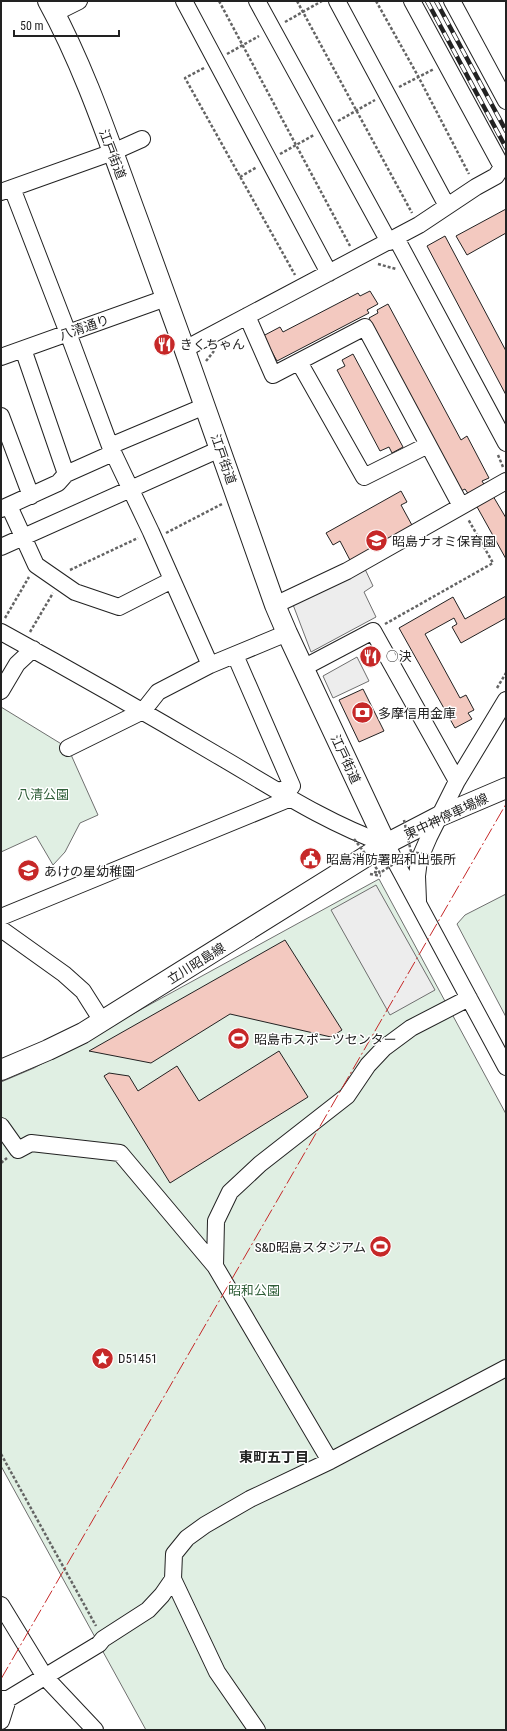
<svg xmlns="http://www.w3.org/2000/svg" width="507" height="1731" font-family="'Roboto Condensed','Noto Sans JP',sans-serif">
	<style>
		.green { fill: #e0efe3; stroke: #6f6f6f }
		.parking { fill: #ededed; stroke: #6f6f6f }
		.building { fill: #f3c9c0; stroke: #222 }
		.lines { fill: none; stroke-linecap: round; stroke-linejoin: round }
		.minor-casing { stroke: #222; stroke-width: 18 }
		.major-casing { stroke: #222; stroke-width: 22 }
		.path { stroke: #646464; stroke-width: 2.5; stroke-dasharray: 3 2; stroke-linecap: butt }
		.minor { stroke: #fff; stroke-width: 16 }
		.major { stroke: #fff; stroke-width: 20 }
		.rail-casing { stroke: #222; stroke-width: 4.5 }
		.rail { stroke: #fff; stroke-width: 3; stroke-dasharray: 9; stroke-linecap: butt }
		.path-bridge { stroke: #646464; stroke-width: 2.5; stroke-dasharray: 3 2; stroke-linecap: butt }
		.power { stroke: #c62828; stroke-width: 1; stroke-dasharray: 14 3 2 3; stroke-linecap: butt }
		.labels { text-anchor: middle; stroke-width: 3; stroke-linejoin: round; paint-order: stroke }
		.street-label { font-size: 13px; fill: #222; stroke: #fff }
		.poi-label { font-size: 13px; fill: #222; stroke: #fff; text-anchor: start }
		.park-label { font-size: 13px; fill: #2f5e38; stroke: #fff }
		.neighbourhood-label { font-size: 14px; font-weight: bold; fill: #222; stroke: #fff }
	</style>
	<rect width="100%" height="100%" fill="#fff"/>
	<path class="green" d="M1,707L68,748L98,815L80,823L65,852L53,865L36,836L1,852Z
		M379,879L506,1114V1730H146L1,1466V1082L34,1068Z
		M506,894V1017L457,924L465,915Z"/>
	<path class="parking" d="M364,567L373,586L364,592L376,617L311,652L292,602Z
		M357,657L369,681L333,698L323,676Z
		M376,885L435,990L390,1015L331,910Z"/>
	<path class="building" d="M506,209V233L467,255L456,236Z
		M445,236L506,351V395L427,246Z
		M370,291L378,304L367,310L369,313L277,361L263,336L280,327L283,332L358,293L360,296Z
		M388,304L461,440L467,436L489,478L482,481L485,486L469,495L465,489L461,491L369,318L378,313L377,310Z
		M353,354L403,447L392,453L389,447L380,451L337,370L345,366L342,360Z
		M401,491L407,502L401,505L413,527L351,562L340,541L333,545L326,533Z
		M493,496L506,518V559L476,505Z
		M506,596V618L461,643L452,627L457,624L454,618L425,634L460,698L466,695L474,710L468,713L472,719L455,728L399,628L453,597L465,619Z
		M377,647L382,656L365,665L361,656Z
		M363,689L384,731L359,742L339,700Z
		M285,940L342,1030L331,1037L230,1014L151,1063L89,1051Z
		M279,1051L308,1097L170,1183L104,1076L109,1073L129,1076L138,1091L177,1066L199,1101Z"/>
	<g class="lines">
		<defs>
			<path id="minor" d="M184,1L329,273
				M257,1L389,242
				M337,1L447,206
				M412,1L502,167
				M452,1L506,101
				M55,13L79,1
				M12,188L68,333L110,446L151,532L210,665
				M1,192L113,152L142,139
				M396,238L506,443
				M247,316L273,375L365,327L461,506
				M23,349L66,474
				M185,349L419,225L476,187L496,176L502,167L506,164
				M1,357L166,298
				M299,362L364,477L428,445
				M1,416L31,496
				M110,446L205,406
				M9,506L36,565L75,592L119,607L172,580
				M1,509L58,483L66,474L113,453
				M1,547L220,449
				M275,605L347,571L506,481
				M1,632C74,672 146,713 217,755C272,787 326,823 386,844L506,1067
				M235,655L292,786L279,791
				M303,668L373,631L457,781
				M1,691L17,664L33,649
				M68,748L143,711L158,692L210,665L287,633
				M418,901L417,876L419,860L429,837L457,781L506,700
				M1,917L291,798
				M1,929L64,974L83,991L102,1021
				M1,1126L18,1150L31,1143L120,1153L215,1266
				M330,1461L215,1266L216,1221L230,1192L260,1164L347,1096L368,1065L384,1048L411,1028L469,998
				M173,1579L217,1672L257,1730
				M1,1605L45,1677L95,1730
				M1,1699H8L99,1644L103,1639L148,1610L162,1595L173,1579L174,1554L187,1538L205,1525L250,1499L330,1461L506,1368
				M1,1721L8,1699"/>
			<path id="major" d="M48,1C87,72 112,151 140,226C186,352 231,479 275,605L287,633L386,844
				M1,1070L48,1050L83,1033L386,844L438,817L506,788"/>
		</defs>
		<use href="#minor" class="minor-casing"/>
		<use href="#major" class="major-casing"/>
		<path class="path" d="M219,1L350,246
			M297,1L412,213
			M376,1L418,76L469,174
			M285,22L322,1
			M227,54L259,36
			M204,68L185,78L295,275
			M399,87L434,69
			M338,121L375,100
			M280,154L314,135
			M240,177L257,167
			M378,264L396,269
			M206,361L214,351
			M498,455L503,467
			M166,533L222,504
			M70,570L138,538
			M5,618L29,577
			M385,624L493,563L468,519
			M30,632L53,593
			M497,688L506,673
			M374,872L380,873
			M370,874L381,876
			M1,1163L7,1158
			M1,1454L96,1626"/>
		<use href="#minor" class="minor"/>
		<use href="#major" class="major"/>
		<defs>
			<path id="rail" d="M427,1L506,148
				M436,1L506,131"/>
		</defs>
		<use href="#rail" class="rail-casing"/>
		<use href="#rail" class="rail"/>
		<path class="path-bridge" d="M354,839L380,873L411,852L404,820
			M411,852L432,855"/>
		<path class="power" d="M1,1679L506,804"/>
	</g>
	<defs>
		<symbol id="restaurant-disc" viewBox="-11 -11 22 22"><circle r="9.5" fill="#c62828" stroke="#fff"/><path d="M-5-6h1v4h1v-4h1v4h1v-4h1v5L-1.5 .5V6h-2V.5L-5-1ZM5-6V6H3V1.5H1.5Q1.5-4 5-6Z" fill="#fff"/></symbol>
		<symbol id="school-disc" viewBox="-11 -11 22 22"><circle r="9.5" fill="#c62828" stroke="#fff"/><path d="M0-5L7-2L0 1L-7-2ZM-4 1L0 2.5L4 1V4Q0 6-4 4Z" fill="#fff"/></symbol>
		<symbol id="bank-disc" viewBox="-11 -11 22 22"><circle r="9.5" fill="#c62828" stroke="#fff"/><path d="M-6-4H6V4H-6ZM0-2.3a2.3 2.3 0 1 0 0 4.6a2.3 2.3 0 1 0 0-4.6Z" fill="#fff"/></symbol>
		<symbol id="civic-disc" viewBox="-11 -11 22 22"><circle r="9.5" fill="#c62828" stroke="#fff"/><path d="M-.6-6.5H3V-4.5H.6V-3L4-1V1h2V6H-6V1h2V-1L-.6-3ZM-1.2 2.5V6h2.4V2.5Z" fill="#fff"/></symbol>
		<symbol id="stadium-disc" viewBox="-11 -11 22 22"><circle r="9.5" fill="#c62828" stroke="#fff"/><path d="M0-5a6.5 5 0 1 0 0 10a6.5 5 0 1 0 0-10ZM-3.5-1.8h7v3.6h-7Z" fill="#fff"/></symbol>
		<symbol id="sight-disc" viewBox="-11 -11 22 22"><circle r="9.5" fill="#c62828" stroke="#fff"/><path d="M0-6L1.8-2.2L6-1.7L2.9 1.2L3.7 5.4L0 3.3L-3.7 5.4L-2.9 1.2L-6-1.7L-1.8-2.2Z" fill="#fff"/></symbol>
	</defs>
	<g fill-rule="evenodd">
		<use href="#restaurant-disc" x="152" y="332" width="25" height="25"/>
		<use href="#school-disc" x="364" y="528" width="25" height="25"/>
		<use href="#restaurant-disc" x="358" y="644" width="25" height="25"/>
		<use href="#bank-disc" x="350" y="700" width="25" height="25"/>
		<use href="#civic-disc" x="298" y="846" width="25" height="25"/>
		<use href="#school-disc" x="16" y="858" width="25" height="25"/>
		<use href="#stadium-disc" x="226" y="1026" width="25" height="25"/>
		<use href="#stadium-disc" x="368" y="1234" width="25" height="25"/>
		<use href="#sight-disc" x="90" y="1346" width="25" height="25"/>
	</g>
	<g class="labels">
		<g class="street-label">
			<text transform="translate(113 154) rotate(69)" y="5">江戸街道</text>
			<text transform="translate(84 327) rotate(-19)" y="5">八清通り</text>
			<text transform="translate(224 459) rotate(71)" y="5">江戸街道</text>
			<text transform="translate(346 759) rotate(65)" y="5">江戸街道</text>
			<text transform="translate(446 816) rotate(-25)" y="5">東中神停車場線</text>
			<text transform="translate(196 963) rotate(-32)" y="5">立川昭島線</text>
		</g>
		<g class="poi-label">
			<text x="180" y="349">きくちゃん</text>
			<text x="392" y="546">昭島ナオミ保育園</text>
			<text x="386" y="661">○決</text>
			<text x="378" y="718">多摩信用金庫</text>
			<text x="326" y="864">昭島消防署昭和出張所</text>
			<text x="44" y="876">あけの星幼稚園</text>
			<text x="254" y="1044">昭島市スポーツセンター</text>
			<text x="366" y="1252" text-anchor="end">S&amp;D昭島スタジアム</text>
			<text x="118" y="1363">D51451</text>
		</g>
		<g class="park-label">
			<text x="43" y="799">八清公園</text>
			<text x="254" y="1295">昭和公園</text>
		</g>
		<g class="neighbourhood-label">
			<text x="274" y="1462">東町五丁目</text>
		</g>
	</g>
	<rect width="507" height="1731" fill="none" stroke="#222222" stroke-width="4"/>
	<path d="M14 30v6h105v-6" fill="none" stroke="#222222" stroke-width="2"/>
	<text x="20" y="30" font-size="12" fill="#222222" stroke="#ffffff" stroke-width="3" paint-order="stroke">50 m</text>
</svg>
